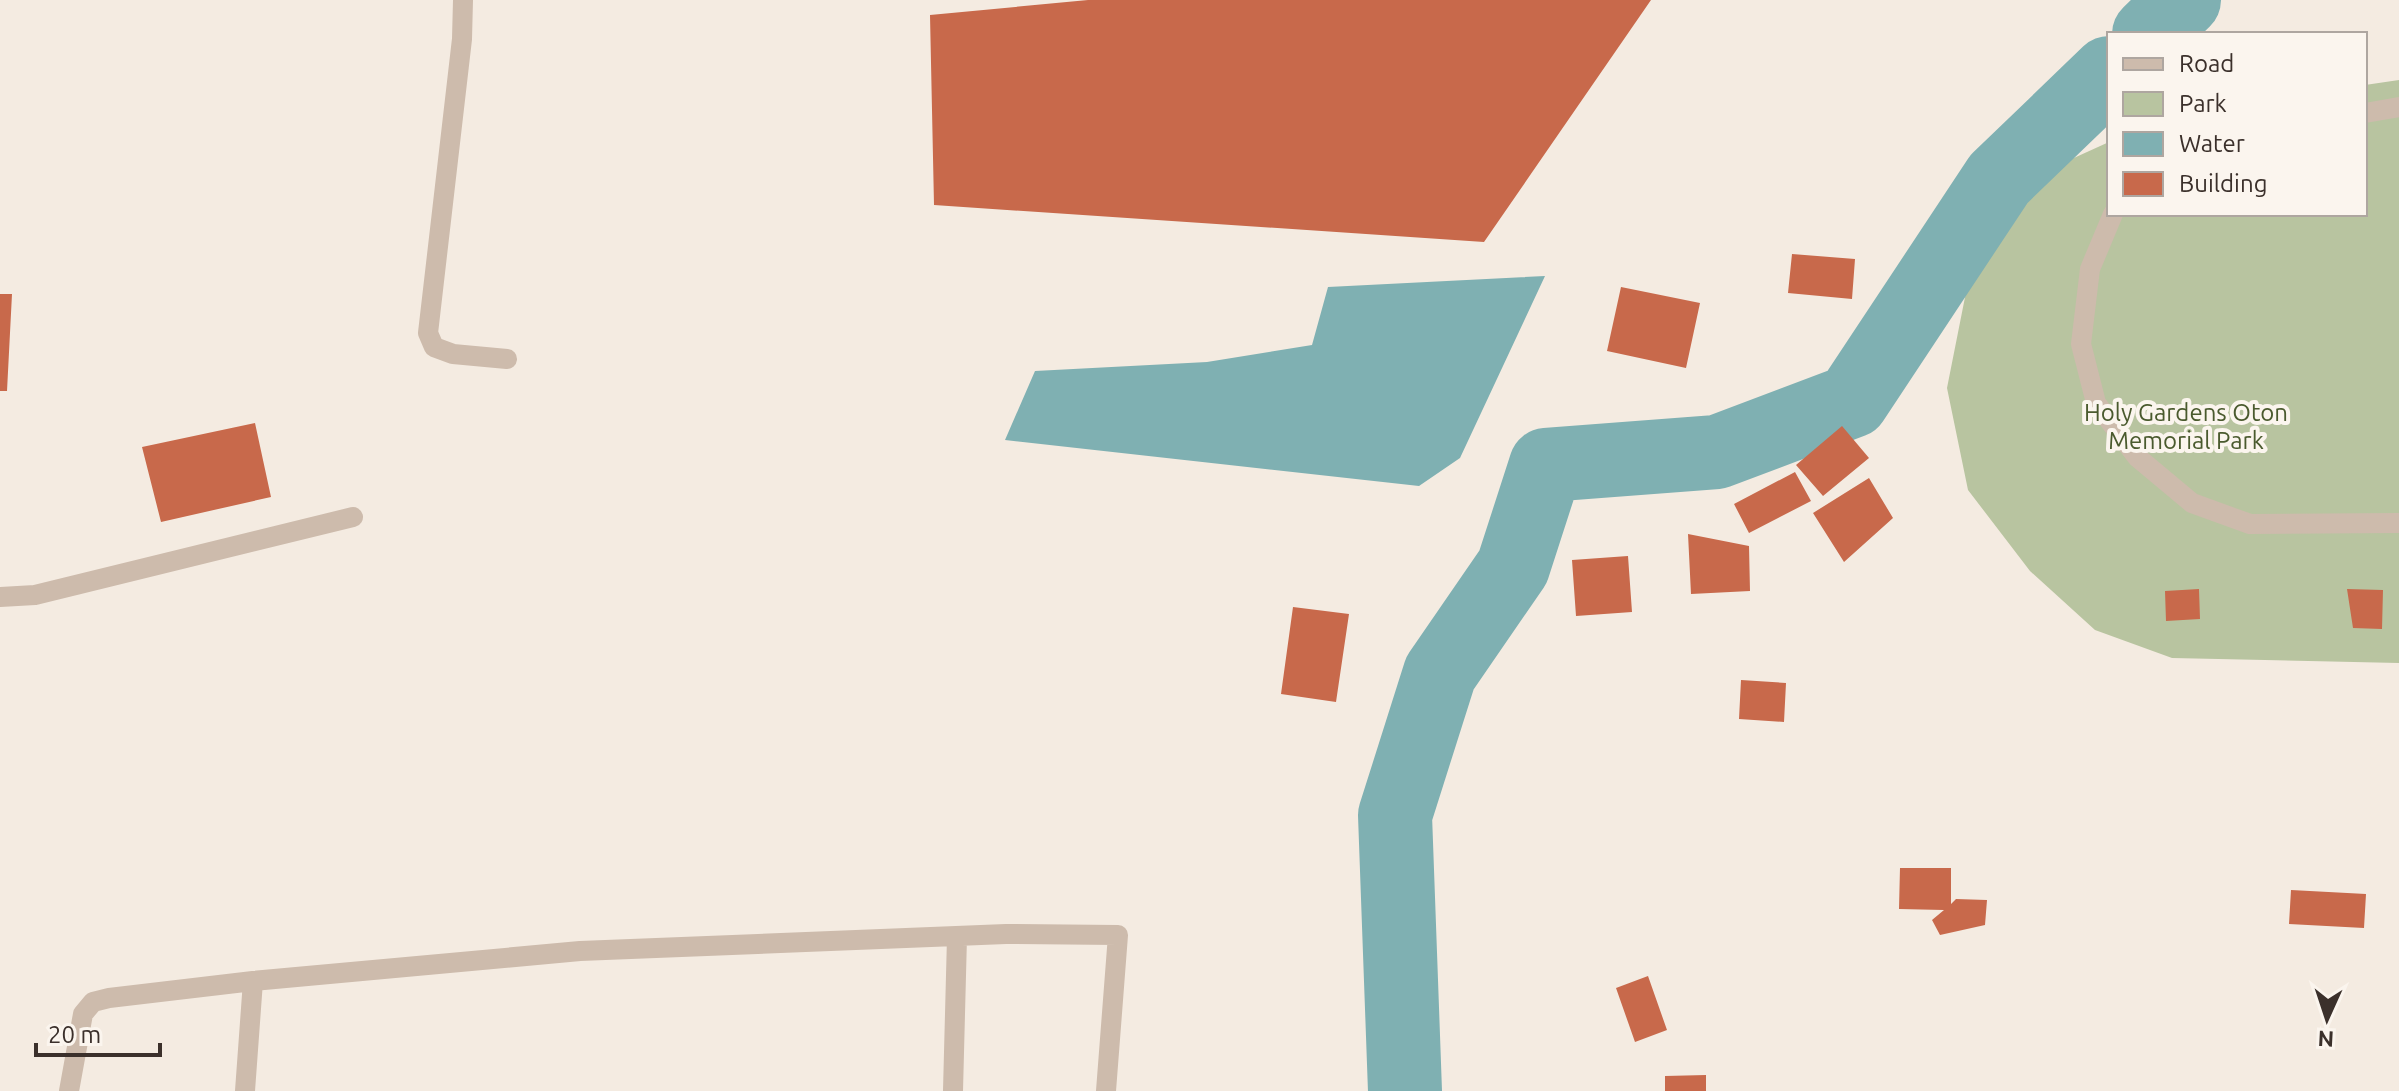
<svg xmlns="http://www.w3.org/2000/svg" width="2399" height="1091" font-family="Ubuntu,sans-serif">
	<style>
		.green { fill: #b8c4a0 }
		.water { fill: #7fb0b2 }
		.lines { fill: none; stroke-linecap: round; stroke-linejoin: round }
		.river { stroke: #7fb0b2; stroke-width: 74 }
		.building { fill: #c8694b }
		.minor { stroke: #cdbbac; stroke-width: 20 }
		.labels { text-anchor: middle; stroke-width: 8; stroke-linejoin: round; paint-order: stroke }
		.park-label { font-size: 24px; fill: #4a5a2e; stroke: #fbf5ee }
	</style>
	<rect width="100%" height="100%" fill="#f4ebe1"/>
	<path class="green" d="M2399,80V663L2172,658L2095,630L2030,571L1968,490L1947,388L1970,272L2043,172L2109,142V214H2365V85Z"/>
	<path class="water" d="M1545,276L1460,458L1419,486L1005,440L1035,371L1207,362L1312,345L1328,287Z"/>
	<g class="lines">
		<path class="river" d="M2149,34L2184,0
			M1405,1091L1395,815L1440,673L1513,567L1546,465L1717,452L1852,401L1999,179L2109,73"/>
	</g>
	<path class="building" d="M1088,0H1651L1484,242L934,205L930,15Z
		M1792,254L1855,259L1852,299L1788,293Z
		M1621,287L1700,303L1686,368L1607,351Z
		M0,294H12L7,391H0Z
		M255,423L271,497L161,522L142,447Z
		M1842,426L1869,458L1823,496L1796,465Z
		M1795,472L1811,501L1749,533L1734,504Z
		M1869,478L1893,518L1844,562L1813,513Z
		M1688,534L1749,546L1750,591L1691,594Z
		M1628,556L1632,612L1576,616L1572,560Z
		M2199,589L2200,619L2166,621L2165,591Z
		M2347,589L2383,590L2382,629L2353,628Z
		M1293,607L1349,614L1336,702L1281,694Z
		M1741,680L1786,683L1784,722L1739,719Z
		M1900,868H1951V904L1956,899L1987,900L1985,925L1940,935L1932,920L1944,910L1899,909Z
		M2291,890L2366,894L2364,928L2289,924Z
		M1648,976L1667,1030L1635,1042L1616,988Z
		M1706,1075V1091H1665V1076Z"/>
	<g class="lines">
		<path class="minor" d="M463,0L462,39L428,333L434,347L453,354L507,359
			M2365,113L2399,107
			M2113,214L2090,269L2081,344L2096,403L2137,457L2192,503L2250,524L2399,523
			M0,597L35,595L353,517
			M69,1091L83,1014L93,1002L109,998L253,981L580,951L1006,934L1118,935L1106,1091
			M245,1091L253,981
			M953,1091L957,937"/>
	</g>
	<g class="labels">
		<g class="park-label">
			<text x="2186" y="421">Holy Gardens Oton<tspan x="2186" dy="28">Memorial Park</tspan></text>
		</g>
	</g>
	<rect x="2107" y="32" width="260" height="184" fill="#fbf5ee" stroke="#aea6a0" stroke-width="2"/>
	<rect x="2123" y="58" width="40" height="12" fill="#cdbbac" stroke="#aea6a0" stroke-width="2"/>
	<text x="2179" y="72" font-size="24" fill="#3b302b">Road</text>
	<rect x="2123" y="92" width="40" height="24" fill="#b8c4a0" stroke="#aea6a0" stroke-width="2"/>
	<text x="2179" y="112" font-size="24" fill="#3b302b">Park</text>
	<rect x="2123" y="132" width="40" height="24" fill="#7fb0b2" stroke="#aea6a0" stroke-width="2"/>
	<text x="2179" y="152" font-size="24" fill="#3b302b">Water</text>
	<rect x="2123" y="172" width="40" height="24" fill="#c8694b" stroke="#aea6a0" stroke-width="2"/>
	<text x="2179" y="192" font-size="24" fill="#3b302b">Building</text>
	<g transform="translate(2327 1019) rotate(183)" stroke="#fbf5ee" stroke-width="6" paint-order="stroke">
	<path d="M0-6L14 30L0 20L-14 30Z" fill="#3b302b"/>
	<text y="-12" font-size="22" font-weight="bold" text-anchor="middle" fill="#3b302b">N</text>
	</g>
	<path d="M36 1043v12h124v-12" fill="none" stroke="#3b302b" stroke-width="4"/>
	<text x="48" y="1043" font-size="24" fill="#3b302b" stroke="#fbf5ee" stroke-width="6" paint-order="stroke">20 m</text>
</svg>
